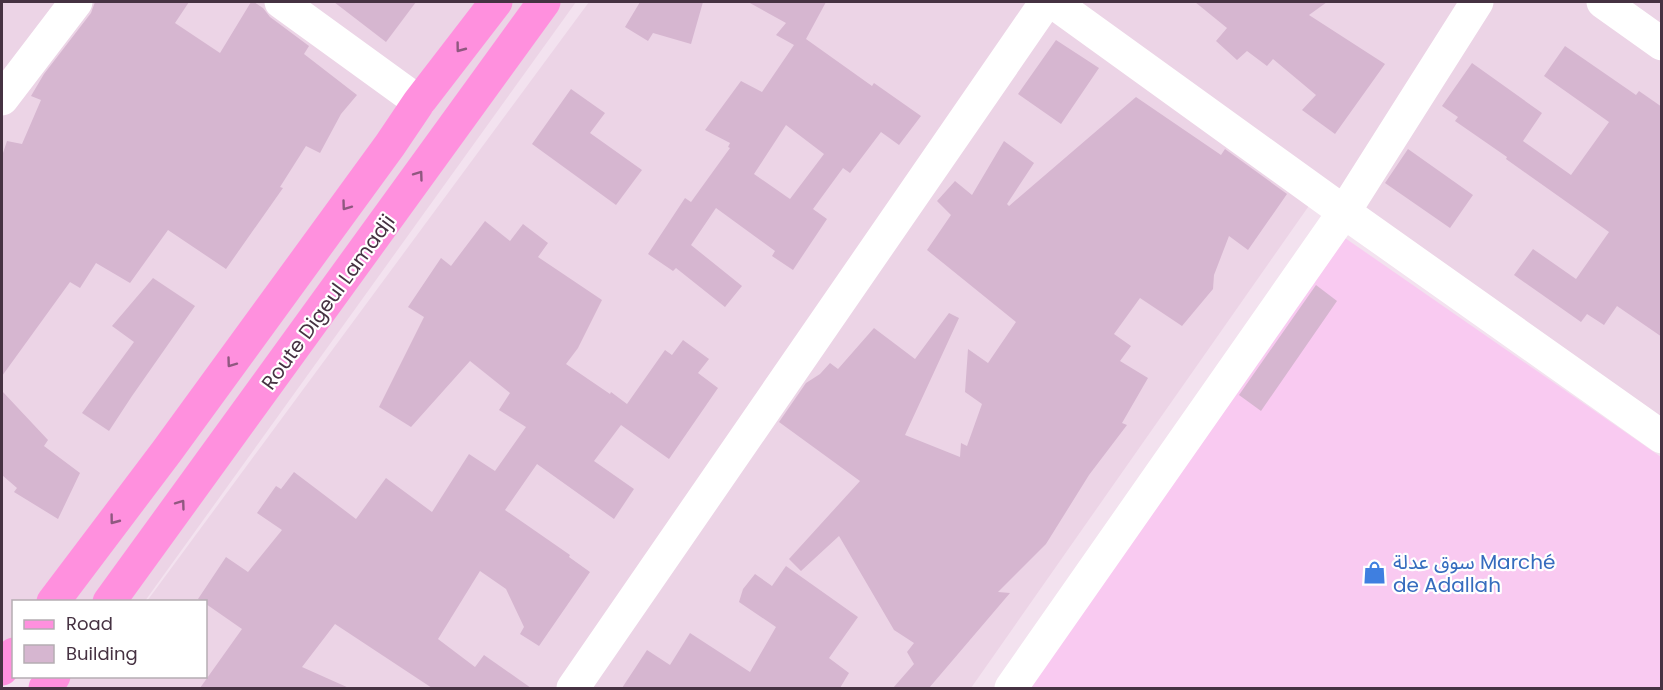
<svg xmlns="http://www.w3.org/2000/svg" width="1663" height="690" font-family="Poppins,'Noto Sans Arabic',sans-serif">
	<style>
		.residential { fill: #ecd4e6 }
		.commercial { fill: #f9caf1 }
		.building { fill: #d6b6d0; fill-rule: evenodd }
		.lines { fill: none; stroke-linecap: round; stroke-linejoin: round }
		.minor { stroke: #fff; stroke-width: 33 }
		.major { stroke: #ff90de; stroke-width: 33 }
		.oneway { stroke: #905880 }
		.labels { text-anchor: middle; stroke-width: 4.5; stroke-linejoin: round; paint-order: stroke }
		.street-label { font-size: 20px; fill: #463242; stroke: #fff }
		.shop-label { font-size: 20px; fill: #366cbe; stroke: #fff; text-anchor: start }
	</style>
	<rect width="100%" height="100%" fill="#f3e2ef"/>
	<path class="residential" d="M2,2H576L145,601L14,602L13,658L2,648Z
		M589,2H1661V427L1327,180L971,688H50L36,677L206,676V602L147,601Z"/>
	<path class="commercial" d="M1332,229L1661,457V688H1007Z"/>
	<path class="building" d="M95,2H189L175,23L220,53L251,2H254L263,8L270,17L309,46L304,54L357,95L341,114L320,153L306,146L280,187L283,188L226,269L168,230L130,283L96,263L80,288L70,282L2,376V156L7,141L22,144L41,100L31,96L44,74L91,13Z
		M334,2H416L386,42Z
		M640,2H703L691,44L653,33L648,41L625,27Z
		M748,2H826L806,39L872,86L874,83L921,116L899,145L881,132L850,173L843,168L813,209L827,219L793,270L772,256L775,251L716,208L691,245L742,286L725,307L676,268L673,271L648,254L685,198L691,202L730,148L728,147L730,143L705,130L741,81L762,92L794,45L776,35L786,23ZM786,125L824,154L790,199L754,174Z
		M1195,2H1327L1309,15L1385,64L1335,134L1302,110L1316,95L1273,59L1267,66L1247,51L1237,60L1216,41L1227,28Z
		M1056,40L1099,68L1061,124L1018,94Z
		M1565,46L1636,95L1639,91L1662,107V337L1617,306L1604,325L1587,314L1581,322L1514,275L1533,249L1576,279L1609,232L1506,159L1507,157L1455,121L1458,117L1442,106L1472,63L1542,113L1523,141L1571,175L1609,122L1544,76Z
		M571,89L605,113L590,133L642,170L616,205L532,144Z
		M1136,97L1221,155L1225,149L1287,194L1248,250L1229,236L1214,275L1213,289L1182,326L1140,298L1114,334L1131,346L1120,361L1148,378L1122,423L1127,425L1089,475L1046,544L998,592L1010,593L929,688H893L914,664L907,652L914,643L894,630L839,536L801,571L789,559L860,481L779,422L806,383L820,374L830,363L838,369L874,328L915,359L949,313L959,318L905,435L960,457L961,443L967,446L982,404L965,392L968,349L988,363L1016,322L927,250L951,215L937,201L955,181L972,195L1004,141L1034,163L1007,204L1009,206Z
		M1408,149L1473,195L1450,228L1385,183Z
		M485,221L510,241L523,224L548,243L538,257L602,300L578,348L566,364L610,394L611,392L627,404L665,350L672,355L683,340L709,359L698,373L718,388L669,459L621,425L594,461L634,489L614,519L537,464L505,510L570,555L569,557L590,572L539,646L520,634L524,627L506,589L480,571L438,639L475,667L484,655L531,688H432L335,624L302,667L349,688H200L242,629L206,604V602L198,599L226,557L248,572L282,530L257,513L276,486L281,489L294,472L356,519L386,478L432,512L469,454L495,471L526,427L499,410L510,393L470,361L411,427L379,407L424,317L408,307L441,258L451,266Z
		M153,278L195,306L132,396L109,431L82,413L134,342L112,326Z
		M1316,285L1337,301L1261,411L1239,395Z
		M2,391L48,440L44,446L80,473L58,519L14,492L17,488L2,475Z
		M786,566L858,617L829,658L849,673L840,688H622L647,650L670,665L690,633L750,672L776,627L739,602L743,589L755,574L772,586Z"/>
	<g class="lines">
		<path class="minor" d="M281,2L419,102
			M1053,2L1344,212L1662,437
			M1603,2L1662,44
			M2,99L76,2
			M573,688L1046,2
			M1011,688L1344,212L1477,2"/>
		<path class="major" d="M53,602L167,451L390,145L419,102L496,2
			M109,602L544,2
			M2,669L14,654
			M45,688L54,676"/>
	</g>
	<defs><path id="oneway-chevron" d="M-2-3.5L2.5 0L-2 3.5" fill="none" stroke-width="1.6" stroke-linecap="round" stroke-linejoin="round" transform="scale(1.5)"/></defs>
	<g class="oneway">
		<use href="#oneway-chevron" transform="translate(460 48) rotate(127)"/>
		<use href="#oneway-chevron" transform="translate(419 175) rotate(-54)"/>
		<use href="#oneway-chevron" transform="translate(346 206) rotate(126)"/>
		<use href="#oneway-chevron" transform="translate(231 363) rotate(126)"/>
		<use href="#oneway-chevron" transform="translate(181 504) rotate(-54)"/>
		<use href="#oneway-chevron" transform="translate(114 520) rotate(127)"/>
	</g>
	<defs>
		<symbol id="shop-bare" viewBox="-9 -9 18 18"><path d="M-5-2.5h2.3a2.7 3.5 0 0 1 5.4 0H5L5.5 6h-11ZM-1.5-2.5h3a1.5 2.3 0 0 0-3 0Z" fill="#3f7fe0" stroke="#fff" stroke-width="2.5" paint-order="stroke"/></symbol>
	</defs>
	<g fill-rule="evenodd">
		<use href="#shop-bare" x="1358" y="556" width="33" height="33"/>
	</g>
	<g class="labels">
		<g class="street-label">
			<text transform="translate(328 302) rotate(-54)" y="7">Route Digeul Lamadji</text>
		</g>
		<g class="shop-label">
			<text x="1393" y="569">سوق عدلة Marché<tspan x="1393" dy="23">de Adallah</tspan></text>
		</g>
	</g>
	<rect width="1663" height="690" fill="none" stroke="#463242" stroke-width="6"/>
	<rect x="12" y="600" width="195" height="78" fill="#ffffff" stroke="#b5adb3" stroke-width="1.5"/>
	<rect x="24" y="620" width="30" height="9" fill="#ff90de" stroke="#b5adb3" stroke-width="1.5"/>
	<text x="66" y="630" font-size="18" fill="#463242">Road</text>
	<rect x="24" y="645" width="30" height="18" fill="#d6b6d0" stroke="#b5adb3" stroke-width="1.5"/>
	<text x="66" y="660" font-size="18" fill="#463242">Building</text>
</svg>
